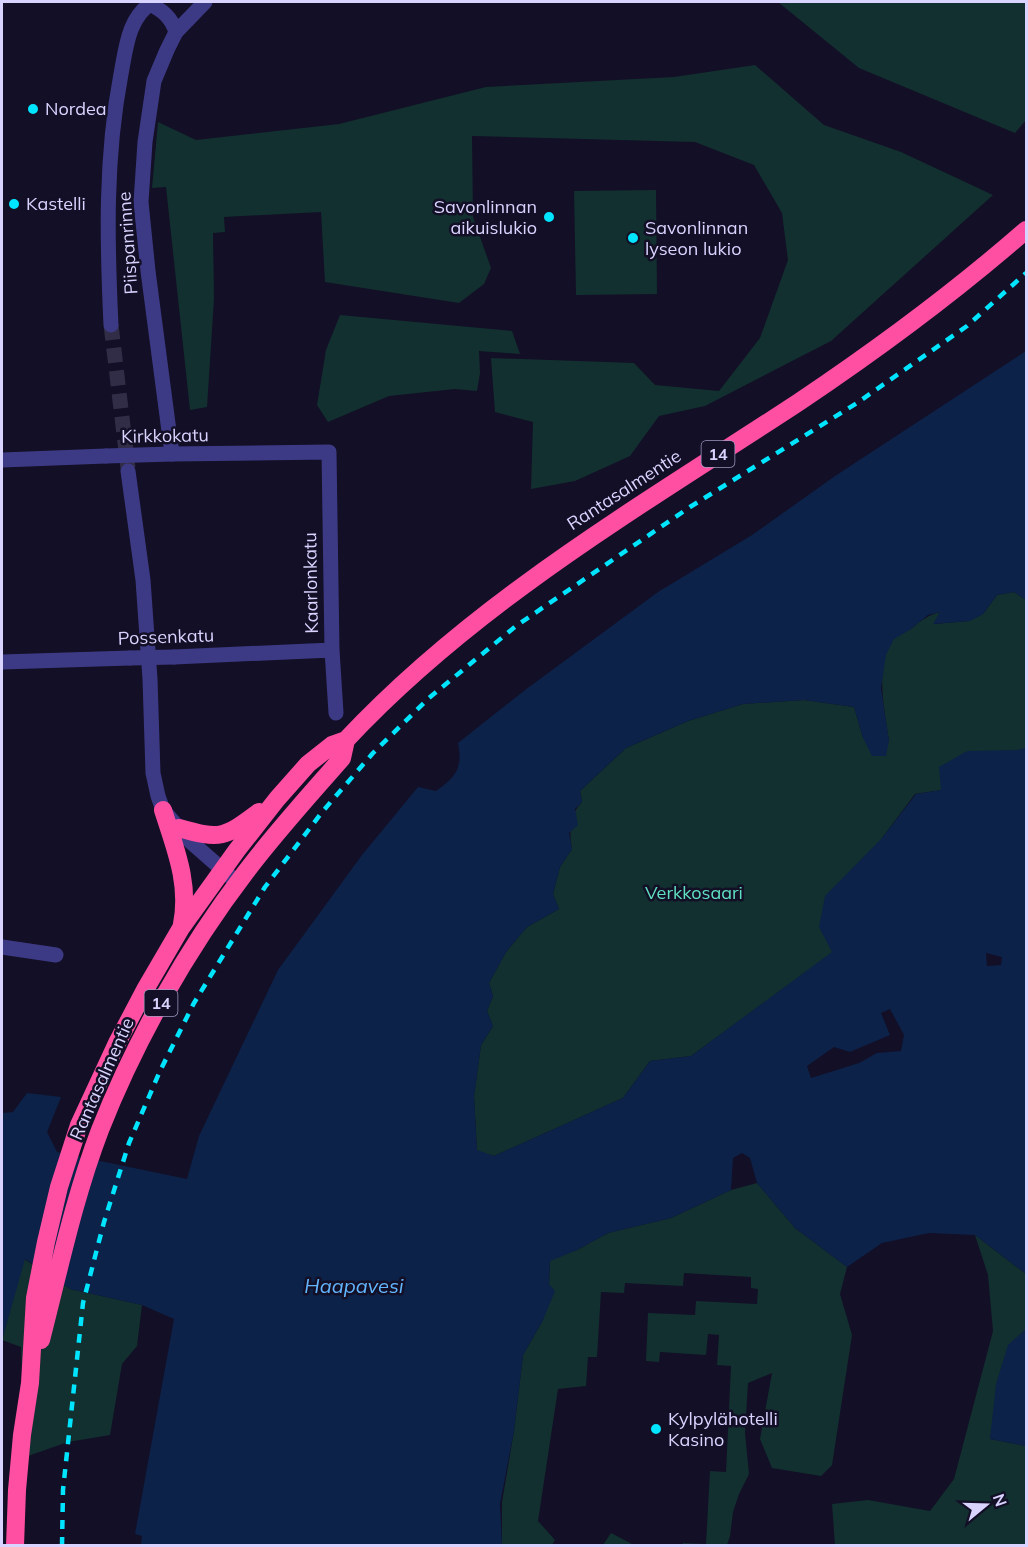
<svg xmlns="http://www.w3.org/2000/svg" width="1028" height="1547" font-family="Mulish,sans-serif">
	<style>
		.green { fill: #12302f }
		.water { fill: #0c2248; fill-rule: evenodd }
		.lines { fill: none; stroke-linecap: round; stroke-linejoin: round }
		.street-tunnel { stroke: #312d47; stroke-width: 15; stroke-dasharray: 15 8; stroke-linecap: butt }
		.street { stroke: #3d3a85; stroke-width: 15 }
		.highway { stroke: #ff4fa3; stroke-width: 18 }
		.rail { stroke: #00e5ff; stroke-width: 4.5; stroke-dasharray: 9 8; stroke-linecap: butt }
		.street-bridge { stroke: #3d3a85; stroke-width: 15 }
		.poi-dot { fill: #00e5ff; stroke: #130f26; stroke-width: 2 }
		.labels { text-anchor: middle; stroke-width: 5; stroke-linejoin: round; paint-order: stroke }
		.shield { fill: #130f26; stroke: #9e99be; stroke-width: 1.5 }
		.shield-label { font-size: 16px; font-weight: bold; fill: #d9d4ff }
		.poi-label { font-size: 18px; fill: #d9d4ff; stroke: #130f26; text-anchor: start }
		.street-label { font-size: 18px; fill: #d9d4ff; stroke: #130f26 }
		.park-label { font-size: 18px; fill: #5fe0c0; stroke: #130f26 }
		.water-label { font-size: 20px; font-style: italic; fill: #62b6ff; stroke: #130f26 }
	</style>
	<rect width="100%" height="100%" fill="#130f26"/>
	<path class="green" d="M778,2H1026V120L1015,133L859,68Z
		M755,65L824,125L901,152L993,195L831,341L705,406L659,416L630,456L575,481L531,489L533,422L495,412L491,358L634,363L655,385L719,391L760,338L788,260L782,213L754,165L695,142L472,136L473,217L491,268L484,284L459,303L325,282L321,212L224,217L225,232L213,233L214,299L207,407L190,410L166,187L152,188L158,122L196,140L339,124L486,87L674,77Z
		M656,190L657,294L576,295L574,191Z
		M340,315L512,331L520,354L479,351L480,373L477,391L455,389L389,396L328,422L317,405L326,350Z
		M1014,592L1026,600V748L1018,750L942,790L915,794L882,838L833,952L691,1056L650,1061L623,1098L494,1156L477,1151L474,1096L481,1045L493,1026L487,1011L493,996L489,983L506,952L527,927L559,909L553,894L560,867L572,849C569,832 569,815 582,802L580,791L626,748L688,721L743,704L804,700L854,707L863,738L889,741C885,711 874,667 893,640C897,635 906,632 912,628C922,620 928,615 940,612L934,624L969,621L983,614L997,595Z
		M757,1183L795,1228L847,1267L840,1294L852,1335L832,1465L821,1476L772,1468L760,1439L772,1373L748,1383L745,1433L749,1474L739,1494L733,1512L730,1536L727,1545H683V1543L706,1544L710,1471L726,1472L731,1366L717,1365L719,1335L708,1334L706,1355L660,1352L659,1362L646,1361L648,1313L695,1315L696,1301L757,1304L758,1289L751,1288V1277L684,1273L683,1286L625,1283L624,1293L601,1292L597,1357H588L586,1386L558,1389L538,1521L555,1540L552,1545L502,1546V1502L514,1431L523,1355L543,1320L549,1284L550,1260L577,1250L608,1233L671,1218L731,1190Z
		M975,1235L1026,1274V1329L1008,1346L990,1439L1026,1446V1545H835L832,1504L868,1500L930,1511L954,1479L993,1331L988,1275Z
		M24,1259L70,1289L142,1305L137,1346L122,1364L110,1435L68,1442L25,1457L21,1347L2,1340Z
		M611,1533L634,1545H603Z"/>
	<path class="water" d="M1026,351V600L1014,592L997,595L983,614L970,621L933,624L940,612L928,615L911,629L894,639L886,655L881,688L889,741L886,756H872L863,738L854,707L804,700L743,704L688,721L626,748L580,791L582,802L575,809L578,825L569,833L572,849L560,867L553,894L559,909L527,927L506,952L489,983L493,996L487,1011L493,1026L481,1045L474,1096L477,1150L494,1156L623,1098L650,1061L691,1056L832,952L819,927L825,896L882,838L916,794L941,790L939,767L967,751L1018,750L1026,748V1274L975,1235L929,1233L882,1243L847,1267L795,1228L757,1183L750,1158L742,1153L733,1158L731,1190L671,1218L608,1233L577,1250L550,1261L549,1284L555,1291L543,1320L523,1355L514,1431L500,1504L502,1545H141L142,1536L135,1534L174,1319L142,1305L70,1289L25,1259L2,1340V1113L13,1112L27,1093L61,1097L47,1132L57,1152L187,1179L199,1136L278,970L362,855L418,787L436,791C456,777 463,768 458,743L525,690L658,592L752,535L835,476ZM986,953L1002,957L1001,965L987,966ZM890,1009L904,1035L901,1051L877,1053L859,1063L811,1078L807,1066L834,1047L850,1052L890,1035L881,1013Z
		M1026,1329V1446L990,1439L996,1384L1008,1345Z"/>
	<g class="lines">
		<path class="street-tunnel" d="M111,325L128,468"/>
		<path class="street" d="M205,2L176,32L167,50L154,81L145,142L141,202L148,271L172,454L329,452L332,650L336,713
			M150,4C163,11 171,17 176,32
			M111,325C107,240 105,158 121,74C126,48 128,17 153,2
			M2,460L106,456
			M128,471L143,580L150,679L153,773L158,796L163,810L191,842L232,878
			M174,657L332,650
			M2,662L130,658
			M2,947L56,955"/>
		<path class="highway" d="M163,810C175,848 190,883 182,924
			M179,828C221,840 224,838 259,812
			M41,1340C59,1270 74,1198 100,1130C135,1041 187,949 245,873C275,833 309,796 342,758L346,740
			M15,1546L17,1490L22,1435L30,1383L35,1298L46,1242L59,1187L79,1125L117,1043L146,988L181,928L237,850L277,799L308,764L332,745L346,740C476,601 641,506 799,402C878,349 955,292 1026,230"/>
		<path class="rail" d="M62,1546L63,1490L83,1303L104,1222L129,1143L160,1071L194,1003L265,887L323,811L373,753L429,698L516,626L690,507L857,403L967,326L1026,273"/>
		<path class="street-bridge" d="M106,456L172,454
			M130,658L174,657"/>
	</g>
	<g class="poi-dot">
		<circle cx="33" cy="109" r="6"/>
		<circle cx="14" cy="204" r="6"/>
		<circle cx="549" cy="217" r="6"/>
		<circle cx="633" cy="238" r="6"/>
		<circle cx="656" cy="1429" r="6"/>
	</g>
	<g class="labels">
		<g class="shield">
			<rect x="701.5" y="441" width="33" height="26" rx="4.5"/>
			<rect x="144.5" y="990" width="33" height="26" rx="4.5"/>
		</g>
		<g class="shield-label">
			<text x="718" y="460">14</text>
			<text x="161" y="1009">14</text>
		</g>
		<g class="poi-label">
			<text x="45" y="115">Nordea</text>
			<text x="26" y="210">Kastelli</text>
			<text x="537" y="213" text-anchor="end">Savonlinnan<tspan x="537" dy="21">aikuislukio</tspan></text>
			<text x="645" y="234">Savonlinnan<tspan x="645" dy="21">lyseon lukio</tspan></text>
			<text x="668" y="1425">Kylpylähotelli<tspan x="668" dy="21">Kasino</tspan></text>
		</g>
		<g class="street-label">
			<text transform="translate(128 243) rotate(-94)" y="6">Piispanrinne</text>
			<text transform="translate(165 436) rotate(-1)" y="6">Kirkkokatu</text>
			<text transform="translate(624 490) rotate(-33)" y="6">Rantasalmentie</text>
			<text transform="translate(311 583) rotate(-91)" y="6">Kaarlonkatu</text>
			<text transform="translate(166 637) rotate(-2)" y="6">Possenkatu</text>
			<text transform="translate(102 1079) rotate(-66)" y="6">Rantasalmentie</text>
		</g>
		<g class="park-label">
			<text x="694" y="899">Verkkosaari</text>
		</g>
		<g class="water-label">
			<text x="354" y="1293">Haapavesi</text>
		</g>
	</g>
	<rect width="1028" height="1547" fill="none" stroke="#d9d4ff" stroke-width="6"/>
	<g transform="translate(986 1505) rotate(71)" stroke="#130f26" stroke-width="4.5" paint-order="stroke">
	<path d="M0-4.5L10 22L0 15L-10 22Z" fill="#d9d4ff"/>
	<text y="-9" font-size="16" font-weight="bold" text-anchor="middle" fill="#d9d4ff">N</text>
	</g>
</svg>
